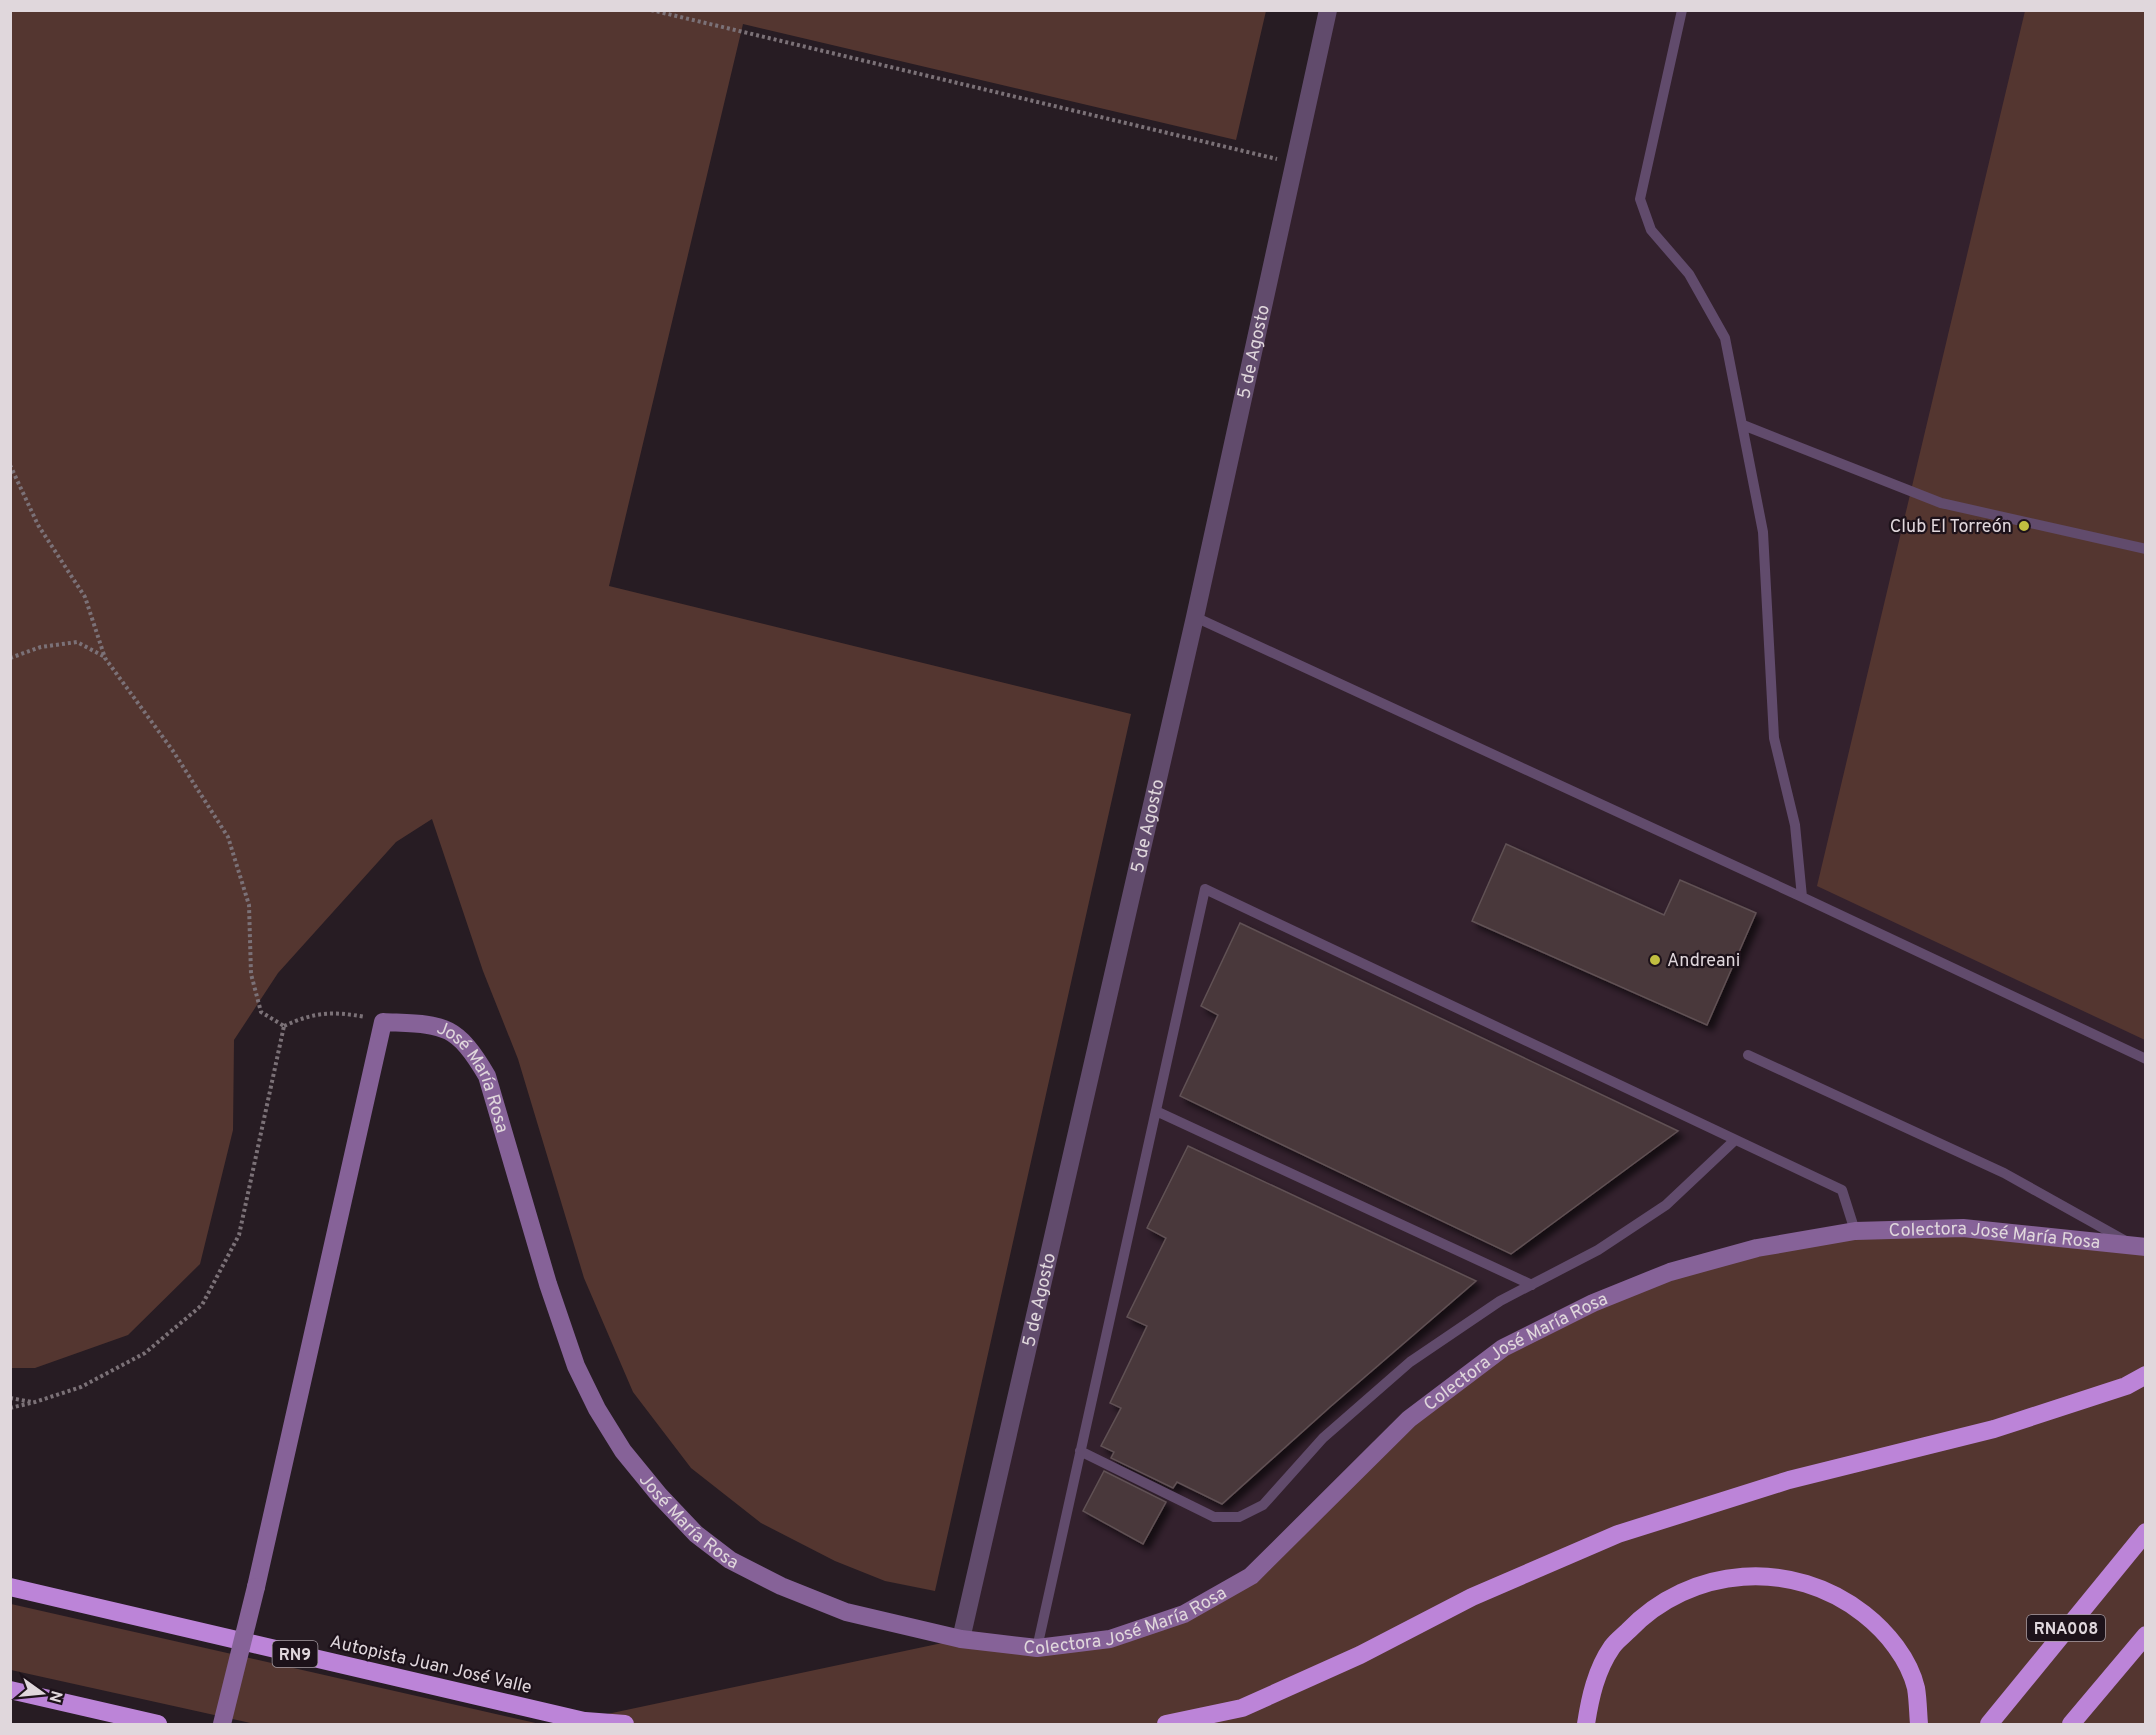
<svg xmlns="http://www.w3.org/2000/svg" width="2156" height="1735" font-family="Overpass,sans-serif">
	<style>
		.built { fill: #33212d }
		.green { fill: #543630 }
		.building { fill: #48383b; stroke: #615154; stroke-width: 1.5; filter: url(#shadow) }
		.lines { fill: none; stroke-linecap: round; stroke-linejoin: round }
		.path { stroke: #7b7177; stroke-width: 4; stroke-dasharray: 3 3; stroke-linecap: butt }
		.lane { stroke: #614b6c; stroke-width: 10 }
		.street { stroke: #614b6c; stroke-width: 18 }
		.secondary { stroke: #866298; stroke-width: 18 }
		.highway { stroke: #bc84d8; stroke-width: 18 }
		.secondary-bridge { stroke: #866298; stroke-width: 18 }
		.poi-dot { fill: #c1be40; stroke: #1d121a; stroke-width: 2 }
		.labels { text-anchor: middle; stroke-width: 4.5; stroke-linejoin: round; paint-order: stroke }
		.shield { fill: #1d121a; stroke: #a69ca2; stroke-width: 1.5 }
		.shield-label { font-size: 16px; font-weight: bold; fill: #e0d7dc }
		.street-label { font-size: 18px; fill: #e0d7dc; stroke: #1d121a }
		.poi-label { font-size: 18px; fill: #e0d7dc; stroke: #1d121a; text-anchor: end }
	</style>
	<defs>
		<filter id="shadow"><feDropShadow dx="5.5" dy="5.5" stdDeviation="3" flood-color="#0009"/></filter>
	</defs>
	<rect width="100%" height="100%" fill="#271c23"/>
	<path class="built" d="M1328,11H2145V1247L1251,1576L1110,1639H961Z"/>
	<path class="green" d="M10,11H1266L1236,140L743,24L609,586L1131,714L935,1591L885,1581L835,1561L761,1523L691,1468L633,1392L584,1278L518,1059L483,971L432,819L396,842L278,973L234,1040L233,1130L200,1264L128,1335L35,1368H11Z
		M2025,11H2145V1040L1817,886Z
		M1855,1231L2145,1247V1724H576L579,1720L961,1639H1110L1251,1576L1335,1491L1503,1348L1670,1272Z
		M11,1604L540,1724H255L11,1670Z"/>
	<path class="building" d="M1506,844L1664,915L1680,880L1756,913L1707,1025L1472,921Z
		M1240,923L1678,1131L1511,1254L1180,1096L1218,1015L1201,1006Z
		M1188,1146L1476,1281L1330,1407L1222,1504L1177,1482L1173,1488L1111,1458L1114,1452L1101,1446L1121,1408L1110,1403L1147,1326L1127,1317L1166,1238L1147,1228Z
		M1104,1471L1166,1502L1143,1544L1083,1511Z"/>
	<g class="lines">
		<path class="path" d="M651,10L1277,159
			M10,465L38,525L85,597L105,658L173,751L228,837L249,905L251,974L261,1012L284,1026
			M10,658L41,647L77,642L105,657
			M284,1026C314,1012 333,1011 365,1017
			M10,1398L32,1402
			M10,1408L35,1402L81,1387L145,1353L202,1305L239,1235L284,1026"/>
		<path class="lane" d="M1682,10L1640,199L1651,230L1689,274L1725,338L1763,532L1774,738L1795,825L1802,897
			M1743,425L1941,503L2146,549
			M1195,617L1802,897L2146,1059
			M1748,1055L2004,1173L2124,1240
			M1156,1111L1532,1285
			M1080,1451L1214,1517H1239L1263,1505L1323,1438L1410,1362L1500,1301L1598,1250L1666,1205L1735,1140
			M1037,1648L1205,889L1842,1190L1855,1231"/>
		<path class="street" id="s1" d="M961,1639L1195,617L1328,10"/>
		<path class="secondary" id="s2" d="M256,1587L383,1022C442,1025 455,1021 487,1076L548,1284L576,1366L597,1409L623,1451L659,1495L696,1534L730,1560L781,1586L846,1612L961,1639L1037,1648L1110,1639L1184,1614L1251,1576L1409,1419L1503,1348L1593,1303L1670,1272L1757,1248L1855,1231L1963,1228L2146,1247"/>
		<path class="highway" d="M10,1587L597,1724
			M10,1690L158,1724
			M585,1721L625,1724
			M1166,1724L1242,1708L1360,1655L1472,1597L1618,1534L1789,1480L1994,1429L2126,1386L2146,1375
			M1586,1724C1590,1698 1596,1670 1612,1647C1616,1641 1623,1636 1628,1631C1691,1565 1793,1558 1864,1614C1887,1632 1909,1659 1916,1688C1918,1700 1918,1713 1919,1724
			M1989,1724L2146,1532
			M2071,1724L2146,1635"/>
		<path class="secondary-bridge" d="M222,1724L256,1587"/>
	</g>
	<g class="poi-dot">
		<circle cx="2024" cy="526" r="6"/>
		<circle cx="1655" cy="960" r="6"/>
	</g>
	<g class="labels">
		<g class="shield">
			<rect x="2027" y="1615" width="78" height="26" rx="4.5"/>
			<rect x="272.5" y="1641" width="45" height="26" rx="4.5"/>
		</g>
		<g class="shield-label">
			<text x="2066" y="1634">RNA008</text>
			<text x="295" y="1660">RN9</text>
		</g>
		<g class="street-label">
			<text dy="6" stroke="none"><textPath href="#s1" startOffset="1320">5 de Agosto</textPath></text>
			<text dy="6" stroke="none"><textPath href="#s1" startOffset="834">5 de Agosto</textPath></text>
			<text dy="6" stroke="none"><textPath href="#s2" startOffset="699">José María Rosa</textPath></text>
			<text dy="6" stroke="none"><textPath href="#s2" startOffset="2664">Colectora José María Rosa</textPath></text>
			<text dy="6" stroke="none"><textPath href="#s1" startOffset="348">5 de Agosto</textPath></text>
			<text dy="6" stroke="none"><textPath href="#s2" startOffset="2160">Colectora José María Rosa</textPath></text>
			<text dy="6" stroke="none"><textPath href="#s2" startOffset="1203">José María Rosa</textPath></text>
			<text dy="6" stroke="none"><textPath href="#s2" startOffset="1674">Colectora José María Rosa</textPath></text>
			<text transform="translate(431 1664) rotate(13)" y="6">Autopista Juan José Valle</text>
		</g>
		<g class="poi-label">
			<text x="2012" y="532">Club El Torreón</text>
			<text x="1667" y="966" text-anchor="start">Andreani</text>
		</g>
	</g>
	<rect width="2156" height="1735" fill="none" stroke="#e0d7dc" stroke-width="24"/>
	<g transform="translate(42 1693) rotate(105)" stroke="#1d121a" stroke-width="4.5" paint-order="stroke">
	<path d="M0-4.5L10 22L0 15L-10 22Z" fill="#e0d7dc"/>
	<text y="-9" font-size="16" font-weight="bold" text-anchor="middle" fill="#e0d7dc">N</text>
	</g>
</svg>
